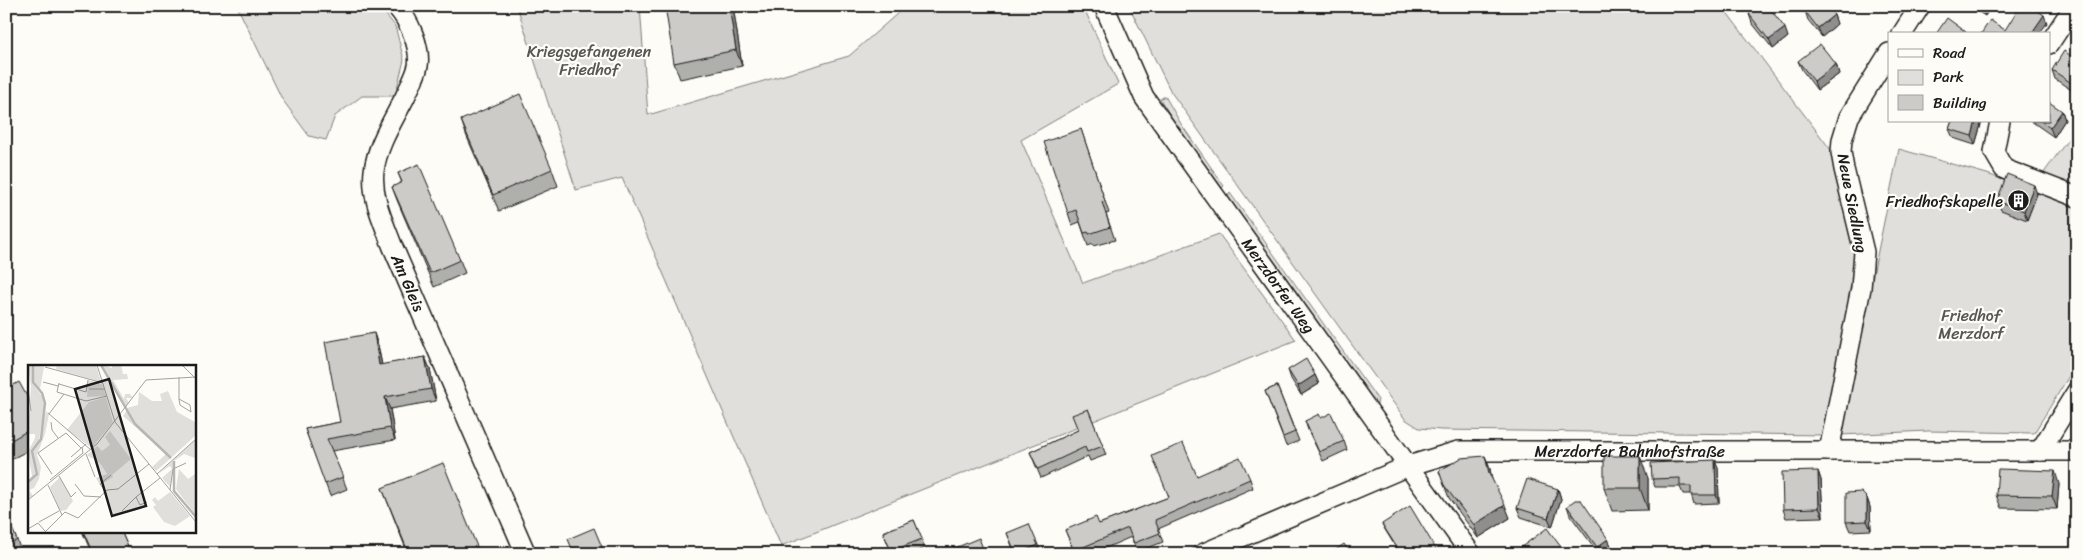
<svg xmlns="http://www.w3.org/2000/svg" width="2083" height="560" font-family="Sriracha,sans-serif">
	<style>
		.green { fill: #e0dfdb; stroke: #7e7e7c }
		.lines { fill: none; stroke-linecap: round; stroke-linejoin: round }
		.minor-casing { stroke: #1c1c1c; stroke-width: 22 }
		.minor { stroke: #fdfcf7; stroke-width: 19 }
		.wall { fill: #afafac; stroke: #1c1c1c }
		.shaded-wall { fill: #8f8e8c; stroke: #1c1c1c }
		.building { fill: #cccbc8; stroke: #1c1c1c }
		.labels { text-anchor: middle; stroke-width: 4.5; stroke-linejoin: round; paint-order: stroke }
		.park-label { font-size: 16px; fill: #575655; stroke: #fdfcf7 }
		.poi-label { font-size: 16px; fill: #1c1c1c; stroke: #fdfcf7; text-anchor: end }
		.street-label { font-size: 16px; fill: #1c1c1c; stroke: #fdfcf7 }
		.inset-river { fill: none; stroke: #b7b6b2; stroke-width: 2.5 }
		.inset-road { fill: none; stroke: #a3a29f; stroke-width: 1 }
		.view { fill: #1c1c1c; fill-opacity: 0.15; stroke: #1c1c1c; stroke-width: 2.5 }
		.inset-edge { fill: none; stroke: #1c1c1c; stroke-width: 2.5 }
	</style>
	<rect width="100%" height="100%" fill="#fdfcf7"/>
	<filter id="ink" filterUnits="userSpaceOnUse"><feTurbulence type="fractalNoise" baseFrequency=".02" numOctaves="2"/><feDisplacementMap in="SourceGraphic" scale="10" xChannelSelector="R" yChannelSelector="G"/><feConvolveMatrix kernelMatrix="1 2 1 2 8 2 1 2 1" color-interpolation-filters="sRGB"/></filter>
	<g filter="url(#ink)">
		<path class="green" d="M237,6H379L395,26L404,60L395,96H362L335,116L326,140L309,136L282,99Z
			M517,6H640L648,115L849,56L906,6H1083L1118,84L1021,140L1083,283L1219,234L1296,340L781,546L622,178L576,190Z
			M1129,6H1722L1831,150L1850,214L1855,251L1853,286L1825,435L1441,430L1419,428L1405,419L1171,92Z
			M1165,96L1181,124L1224,186L1222,188L1178,128L1160,99Z
			M2077,127V188L2043,174Z
			M1899,149L1987,174L2077,206V363L2034,433L1928,431L1840,435Z
			M1230,193L1378,400L1376,407L1227,198Z"/>
		<g class="lines">
			<defs>
				<g id="minor">
					<path id="s1" d="M396,6C409,20 421,47 418,66C416,76 409,88 405,97C393,121 377,145 374,171C371,197 383,221 392,245L526,554"/>
					<path id="s2" d="M1104,6L1144,97L1471,554"/>
					<path d="M1902,34L1920,6"/>
					<path d="M2049,44L2074,6"/>
					<path d="M2000,121L1994,152L2004,169L2077,197"/>
					<path d="M1829,451L1861,288L1864,252L1844,169L1841,152L1842,140L1849,117L1889,53"/>
					<path d="M2040,451L2077,391"/>
					<path id="s3" d="M1202,554L1408,466L1458,451H2077"/>
				</g>
			</defs>
			<use href="#minor" class="minor-casing"/>
			<use href="#minor" class="minor"/>
		</g>
		<path class="wall" d="M733,6L742,66L680,79L674,63Z
			M1745,6H1768L1788,37L1773,49L1752,23L1749,14L1751,12Z
			M1969,6H1991L1985,16Z
			M1805,11L1834,15L1837,24L1822,37L1808,20Z
			M2077,60V94L2055,79L2052,70Z
			M1798,61L1836,64L1839,74L1817,90L1802,70Z
			M2062,111L2065,120L2054,137L2031,121H2049Z
			M461,120L552,169L558,186L499,211L467,137Z
			M1952,121H1982L1975,145L1953,138L1949,129Z
			M1081,129L1109,213L1106,214L1115,240L1093,246V244L1088,246L1080,222L1072,225L1068,213Z
			M398,173L460,260L465,273L434,287L397,200L392,187L402,183Z
			M2037,194L2027,220L2001,210L1997,201Z
			M378,345L382,365L425,357L430,369L436,401L390,409L395,440L332,451L347,489L330,496L305,429L340,422Z
			M1288,370L1315,375L1319,384L1301,395L1291,379Z
			M1277,386L1299,441L1286,446L1265,391Z
			M6,389L29,400V450L6,462Z
			M1088,409L1106,455L1090,461L1088,456L1041,478L1030,452L1078,430Z
			M1321,418L1344,441L1347,450L1323,461L1308,430L1305,421Z
			M1485,456L1490,469L1492,480L1510,518L1478,538L1449,498L1439,471Z
			M1718,468L1719,503L1694,504L1691,494H1683L1680,487H1655L1652,479Z
			M1818,471L1821,480L1823,517L1786,518L1783,509Z
			M1197,476L1250,479L1253,488L1158,529L1163,542L1137,552L1131,537L1092,554H1075L1065,530L1099,524L1169,497Z
			M1648,478V510L1612,511L1604,488Z
			M2059,484L2057,509L2001,508L1996,495Z
			M382,488L480,554H408Z
			M1558,489L1561,499L1552,527L1521,517L1517,508Z
			M1867,498L1870,507L1871,530L1850,531L1846,522Z
			M1567,506L1608,539L1612,548L1603,554H1599L1570,515Z
			M6,515L17,540L22,554H6Z
			M914,520L925,548L909,554H892L883,532Z
			M1382,524L1439,554H1400L1384,528Z
			M82,531H121L131,554H92Z
			M1007,533L1038,545L1041,554H1015Z"/>
		<path class="shaded-wall" d="M729,6H733L742,66L736,50Z
			M1983,6H1991L1985,16L1982,9Z
			M1834,15L1837,24L1822,37L1818,28Z
			M2044,15L2047,23L2039,34H2031Z
			M1785,28L1788,37L1773,49L1769,40Z
			M1836,64L1839,74L1817,90L1814,81Z
			M2062,111L2065,120L2054,137L2050,128Z
			M1976,121H1982L1975,145L1972,136Z
			M2034,185L2037,194L2027,220L2024,211Z
			M374,333L378,345L384,377L379,365Z
			M425,357L430,369L436,401L431,389Z
			M1315,375L1319,384L1301,395L1298,386Z
			M385,397L390,409L395,440L390,428Z
			M1485,456L1490,469L1493,486L1489,473Z
			M1640,456L1648,478V510L1640,488Z
			M1715,460L1718,468L1719,503L1716,495Z
			M1818,471L1821,480L1823,517L1819,508Z
			M2055,471L2059,484L2057,509L2052,496Z
			M1558,489L1561,499L1552,527L1548,518Z
			M1867,498L1870,507L1871,530L1867,521Z
			M1505,505L1510,518L1478,538L1474,525Z
			M1608,539L1612,548L1603,554H1599L1597,547Z"/>
		<path class="building" d="M665,6H729L736,50L674,63Z
			M1750,6H1768L1785,28L1769,40L1749,14L1753,11Z
			M1810,6H1827L1834,15L1818,28L1805,11Z
			M2020,6H2031L2044,15L2031,34H1981L1990,20L2005,30Z
			M1947,18L1966,32L1965,34H1936Z
			M1820,44L1836,64L1814,81L1798,61Z
			M2064,51L2077,60L2076,86L2052,70Z
			M520,94L552,169L493,195L461,120Z
			M2049,102L2062,111L2050,128L2041,121H2049Z
			M1952,121H1976L1972,136L1949,129Z
			M1081,129L1105,201L1102,202L1110,227L1089,234L1088,232L1084,233L1076,210L1068,213L1044,142Z
			M419,164L460,260L430,273L392,187L402,182L398,173Z
			M2007,174L2034,185L2024,211L1997,201Z
			M374,333L379,365L425,357L431,389L385,397L390,428L327,439L343,477L325,484L305,429L340,422L325,342Z
			M1306,359L1315,375L1298,386L1288,370Z
			M19,382L29,400V430L6,443V389Z
			M1277,386L1295,432L1283,437L1265,391Z
			M1088,409L1103,446L1087,452L1085,447L1038,469L1030,452L1078,430L1072,415Z
			M1331,413L1344,441L1319,452L1305,421L1319,414L1321,418Z
			M1183,443L1197,476L1240,457L1250,479L1155,520L1160,533L1134,543L1128,528L1074,551L1065,530L1096,517L1099,524L1169,497L1152,456Z
			M1485,456L1489,473L1505,505L1474,525L1444,485L1439,471L1461,458Z
			M1604,456H1640V488H1604Z
			M1715,460L1716,495H1691V486H1680V478L1652,479L1651,463Z
			M443,463L480,554H409L382,488Z
			M1998,469L2055,471L2052,496L1996,495Z
			M1818,471L1819,508L1783,509L1782,472Z
			M1527,479L1558,489L1548,518L1517,508Z
			M1861,492L1867,498V521L1846,522V493Z
			M1575,500H1581L1608,539L1597,547L1567,506Z
			M1410,506L1439,554H1407L1405,551L1401,554L1382,524Z
			M6,515L17,540L6,545Z
			M914,520L922,539L891,551L883,532Z
			M1029,524L1038,545L1018,554H1016L1007,533Z
			M594,528L605,554H574L568,539Z
			M1547,528L1566,554H1512Z
			M83,531H121L131,554H93Z
			M979,538L985,554H949L948,551Z
			M1344,544L1351,554H1330Z"/>
	</g>
	<defs>
		<symbol id="building-disc" viewBox="-11 -11 22 22"><circle r="9.5" fill="#1c1c1c" stroke="#fdfcf7"/><path d="M-4-6H4V6H1V3H-1V6H-4ZM-2.5-4.3h1.7v1.8h-1.7ZM.8-4.3h1.7v1.8H.8ZM-2.5-1h1.7V.8h-1.7ZM.8-1h1.7V.8H.8Z" fill="#fff"/></symbol>
	</defs>
	<g fill-rule="evenodd">
		<use href="#building-disc" x="2006" y="188" width="25" height="25"/>
	</g>
	<g class="labels">
		<g class="park-label">
			<text x="589" y="57">Kriegsgefangenen<tspan x="589" dy="18">Friedhof</tspan></text>
			<text x="1971" y="321">Friedhof<tspan x="1971" dy="18">Merzdorf</tspan></text>
		</g>
		<g class="poi-label">
			<text x="2003" y="207">Friedhofskapelle</text>
		</g>
		<g class="street-label">
			<text transform="translate(1853 203) rotate(79)" y="6">Neue Siedlung</text>
			<text dy="6" stroke="none"><textPath href="#s1" startOffset="298">Am Gleis</textPath></text>
			<text dy="6" stroke="none"><textPath href="#s2" startOffset="331">Merzdorfer Weg</textPath></text>
			<text dy="6" stroke="none"><textPath href="#s3" startOffset="448">Merzdorfer Bahnhofstraße</textPath></text>
		</g>
	</g>
	<g transform="translate(28 365)">
		<rect width="168" height="168" fill="#fdfcf7"/>
		<path d="M0,0H4V17L16,34V43L11,76L4,86L9,107L0,116L4,111L0,87L7,73V69H0L3,21ZM6,0L16,2L12,24L6,16ZM29,0H68L73,17L28,4ZM74,0L84,3V0H93L95,9H99L100,14L85,15L96,34L97,29H102L105,33H98L101,38L98,42ZM60,15L74,19L78,31L59,32ZM140,26L149,47L167,57V71L144,92L108,60L99,43L110,40L111,27L124,36H134L132,29ZM78,32L85,57L64,83L39,65L61,37ZM99,45L108,61L133,82L143,93L128,106L124,102L138,89L95,51ZM18,46L21,49L17,69L9,90L13,102L11,114L6,123L1,125L5,131L0,134V118L10,109L5,87L13,74ZM82,66L103,94L84,110L85,112L72,120L68,113L79,109L72,98L59,90L69,81L74,86L82,80L77,72ZM167,75V93L156,89L146,96L142,122L134,113L144,104L142,101L131,108ZM151,104L160,114L167,109V149L148,124ZM32,112L45,136L38,145L32,146L22,122ZM142,127L162,151L147,161L136,157L125,142L128,140L124,135L127,132L130,136Z" fill="#e0dfdb"/>
		<path class="inset-river" d="M73,0L107,59L143,93M146,96V126L168,152M0,117L9,109L4,86L13,74L17,38L14,28L5,17V0"/>
		<path class="inset-road" d="M69,0L87,57L168,157M154,0L168,14M17,2L75,18M151,12V34L152,40L163,47L162,40L151,34M15,17L30,21M31,18L29,27L58,36L79,31M31,19L58,27L60,15M0,24L3,46M61,24H77M20,48L63,85M21,49L36,29M23,57L24,65L30,73M58,89L67,112M43,92L58,79M24,109L10,88L38,68L53,83M129,109L168,74M31,111L43,132L48,127M22,115L55,88L54,82M47,119L56,131L73,132M20,120L34,150M142,125L145,104L158,98M77,126L72,119L83,110M0,135L69,79L118,15L168,12M119,137L112,140L108,132L132,113M94,146L108,132M11,157L31,146M0,164L10,158L17,166M17,167L37,147L50,153L79,125L90,124L121,99"/>
		<path class="view" d="M81,14L118,141L84,151L47,24Z"/>
		<rect width="168" height="168" class="inset-edge"/>
	</g>
	<rect width="2083" height="560" fill="none" stroke="#fdfcf7" stroke-width="25"/>
	<rect x="12" y="12" width="2058" height="535" fill="none" stroke="#1c1c1c" stroke-width="2" filter="url(#ink)"/>
	<rect x="1888" y="32" width="162" height="90" fill="#fdfcf7" stroke="#a3a29f"/>
	<rect x="1898" y="49" width="25" height="8" fill="#fdfcf7" stroke="#a3a29f"/>
	<text x="1933" y="58" font-size="15" fill="#1c1c1c">Road</text>
	<rect x="1898" y="70" width="25" height="15" fill="#e0dfdb" stroke="#a3a29f"/>
	<text x="1933" y="82" font-size="15" fill="#1c1c1c">Park</text>
	<rect x="1898" y="95" width="25" height="15" fill="#cccbc8" stroke="#a3a29f"/>
	<text x="1933" y="108" font-size="15" fill="#1c1c1c">Building</text>
</svg>
